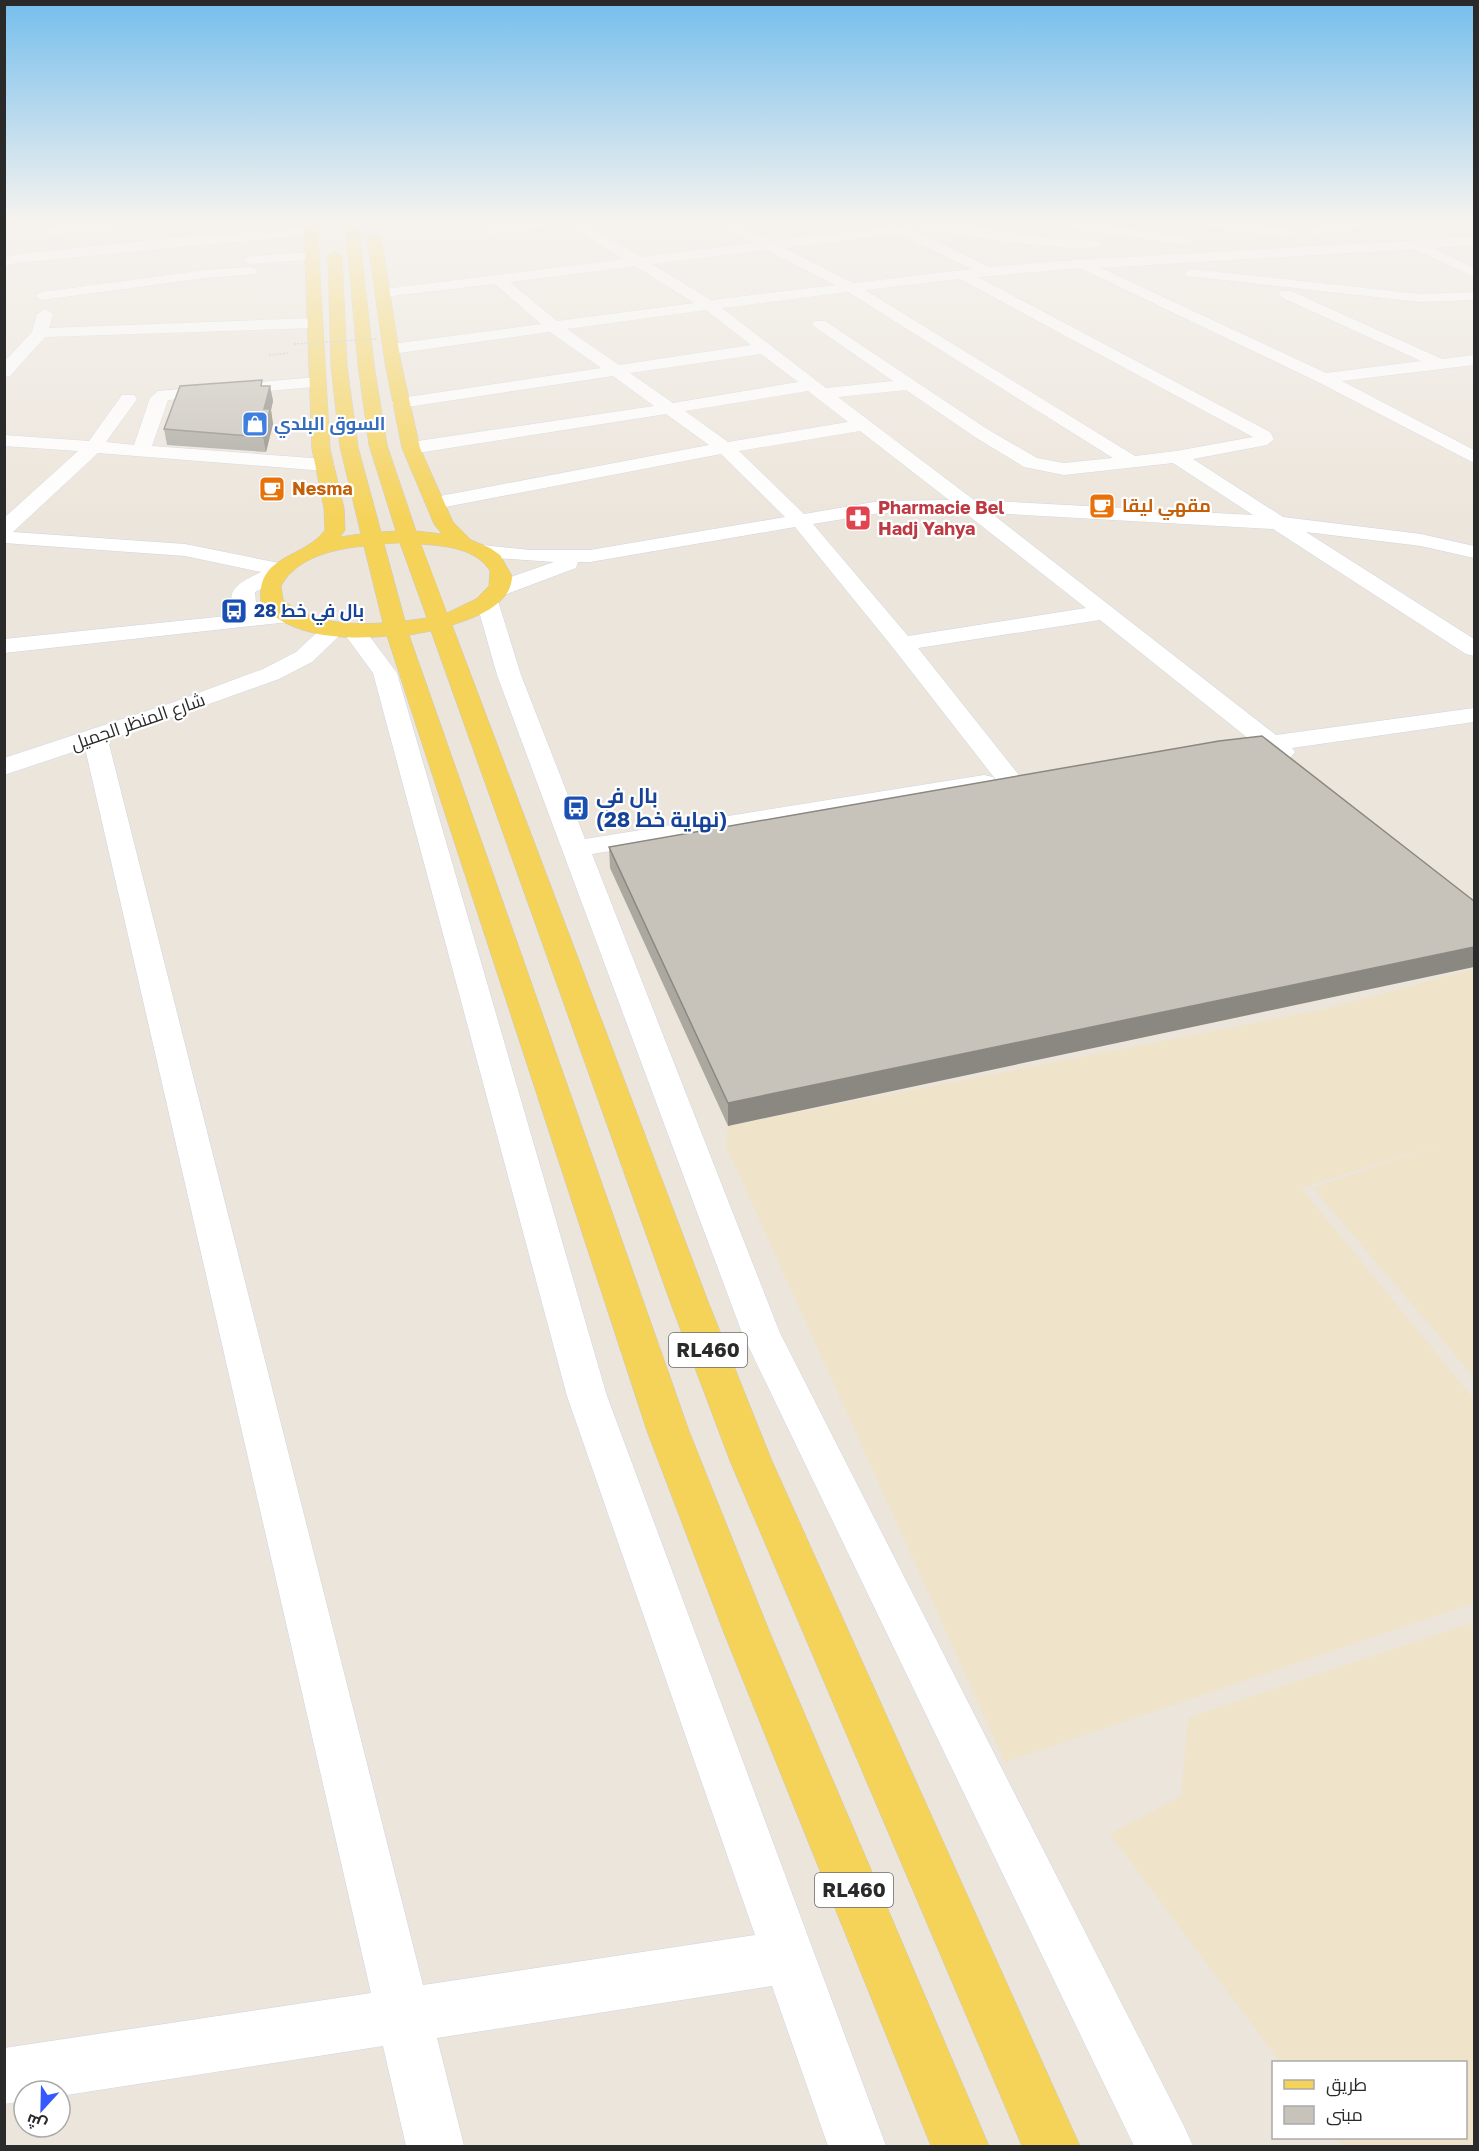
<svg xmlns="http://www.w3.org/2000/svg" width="1479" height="2151" font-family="'Golos Text',Cairo,sans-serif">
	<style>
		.education { fill: #efe3ca }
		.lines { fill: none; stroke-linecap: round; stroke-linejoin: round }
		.minor-casing { stroke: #d0d4e3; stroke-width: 1 }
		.major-casing { stroke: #c8c8c8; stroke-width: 1 }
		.path { stroke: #c8c8c8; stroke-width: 1.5; stroke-dasharray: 2 1.5; stroke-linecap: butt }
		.minor { fill: #fff; fill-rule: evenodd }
		.major { fill: #f5d258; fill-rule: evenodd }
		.path-bridge { stroke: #c8c8c8; stroke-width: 1.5; stroke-dasharray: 2 1.5; stroke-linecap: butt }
		.wall { fill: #aba8a0 }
		.shaded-wall { fill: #8b8882 }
		.building { fill: #c7c3ba; stroke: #8b8882; stroke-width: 1.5 }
		.labels { text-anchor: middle; stroke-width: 4.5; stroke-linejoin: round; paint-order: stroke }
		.far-shop-label { font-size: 18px; font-weight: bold; fill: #366cbe; stroke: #fff; text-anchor: start }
		.far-food-label { font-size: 18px; font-weight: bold; fill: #c56008; stroke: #fff; text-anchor: start }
		.far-health-label { font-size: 18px; font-weight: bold; fill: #be3a42; stroke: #fff; text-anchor: start }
		.far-transit-label { font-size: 18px; font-weight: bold; fill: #164399; stroke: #fff; text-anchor: start }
		.far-street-label { font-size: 18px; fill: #2a2a2a; stroke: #fff }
		.shield { fill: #fff; stroke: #6a6a6a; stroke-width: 1.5 }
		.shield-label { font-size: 20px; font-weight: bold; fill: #2a2a2a }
		.transit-label { font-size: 21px; font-weight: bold; fill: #164399; stroke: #fff; text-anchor: start }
	</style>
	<rect width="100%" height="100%" fill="#ece5db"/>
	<path class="education" d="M1474,969V1377L1313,1188L1455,1139L1301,1188L1474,1399V1603L1005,1762L726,1146L728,1126L1325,1009Z
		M1474,1622V2146H1343L1336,2138H1466V2062H1280L1110,1834L1181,1796L1188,1718Z"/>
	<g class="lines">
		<defs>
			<path id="minor" d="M109,222L114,223L116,226L114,229L48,235L41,231L48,227Z
				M524,222H560L553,226L488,234L481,230L488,226Z
				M567,222H581L640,257L754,243L719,225L718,222H733L771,241L893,226L914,230L989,267L1061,261L1474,237V245L1433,248L1474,268V277L1414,249L1101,268L1326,373L1421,361L1281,297L1279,294L1281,291H1291L1442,359L1474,355V365L1342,381L1474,450V463L1318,382L1080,268L978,277L1270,432L1274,439L1267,445L1193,459L1283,517L1421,534L1474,546V558L1421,546L1306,532L1474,639V656L1466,654L1273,529L991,513L1276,735L1474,708V722L1292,748L1295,752L1291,757C1280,760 1274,758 1266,752L1229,757L1220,754L1216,749L1220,744L1249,739L1100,620L918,648L1022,779L1018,785L1009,787L1000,785L894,649L795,527L590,562H578L576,568L507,594L499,596L491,594L488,589L491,584L554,562L482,557L475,555L472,551L475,547L482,545L530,550H590L785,517L721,454L435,509L428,507L425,503L428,499L435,497L709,445L666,414L411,454L404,452L402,448L404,444L411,442L654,406L613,376L401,408L395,407L392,403L395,399L401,398L601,368L550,332L392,354L384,349L392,344L541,324L495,284L384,297L377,293L384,289L624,259L568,225ZM893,234L905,236L971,269L853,283L784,248ZM767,250L835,285L711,300L652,264ZM635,266L694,303L557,321L510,282ZM960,279L1253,437L1176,451L1135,456L865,290ZM848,292L1113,458L1064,463L1037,458L987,429L825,321H815L812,324L815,327L893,381L826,388L722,308ZM706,310L751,345L619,365L567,329ZM761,354L798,382L673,403L630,373ZM906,390L975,437L1024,467L1064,475L1173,463L1253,515L974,500L838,397ZM808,391L848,422L728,442L685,411ZM860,431L949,500L880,501L804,514L739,451ZM964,512L1086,608L908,636L813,524L880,513Z
				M899,222C945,217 1006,232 1053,239C1065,241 1096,237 1103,244C1089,258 934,230 906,226Z
				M1066,222H1082L1182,236L1189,240L1182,244L1071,228L1066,227Z
				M1197,222H1231L1288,229L1295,233L1288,237L1204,226Z
				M1347,222H1376L1369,226L1312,235L1305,231L1312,227Z
				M311,227L316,228L318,231L316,234L16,263L4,267V258L13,255L151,240Z
				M312,252L319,256L317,259L250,264L243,260L250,256Z
				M250,267L255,268L257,271L255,274L205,278L42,300L35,296L42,292L205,270Z
				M1192,269L1420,294L1474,292V300L1420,302L1187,276L1185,273L1187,270Z
				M45,309L53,314L49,328L314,318L322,323L314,328L45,337L10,376L4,377V362L32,332L37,314Z
				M318,377L324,378L326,382L324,386L168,400L152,446L325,459L332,461L334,465L332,469L325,471L98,453L13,532L185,544L289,565L292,570L289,575L255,592L256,603L298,611L301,616L298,621L4,653V639L246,614L237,612C221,589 244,581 261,572L185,556L4,543V518L78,451L4,446V435L89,441L122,395H134L137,399L106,442L134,445L150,398L158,391Z
				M487,594L495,596L498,601L521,675L585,839L984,775L993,777L997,783L993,789L984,791L592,854L780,1333L1184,2126L1193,2146H1134L742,1333L497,675L476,601L479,596Z
				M334,622L342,624L345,628L354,624L362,626L397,673L607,1396L886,2146H828L772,1986L437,2038L464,2146H406L383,2046L60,2096V2091H24V2101L4,2104V2048L371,1993L85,748L4,775V758L174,702L263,669L296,652L326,624ZM343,632L373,673L567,1396L755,1935L423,1985L108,740L279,679L312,662Z"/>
			<path id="major" d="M304,222H317L330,449L344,508L345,530L340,537L361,534L340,447L331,366L328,256L335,252L342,256L347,366L358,447L381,532L396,531L369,445L358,365L345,222H358L374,365L387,445L416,531L442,534L434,524L402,448L385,363L367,237L374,233L381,237L401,363L420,448L453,522L471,540L490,548L500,555L512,576C512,605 474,618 452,625L709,1304L772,1461L1080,2146H1022L730,1461L671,1304L431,631L409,635L689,1431L770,1633L989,2146H931L724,1633L647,1431L387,636C348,640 286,638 261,602C256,554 304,559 325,530L324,508L312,449ZM400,543L427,618L405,621L384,544ZM421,544C445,546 476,548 490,571L489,586L476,599L447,613ZM364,546L383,623C347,625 312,623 283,600L281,586C297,557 334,549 364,546Z"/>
		</defs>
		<use href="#minor" class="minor-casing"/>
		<use href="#major" class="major-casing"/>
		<path class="path" d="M269,355L289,353"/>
		<use href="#minor" class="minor"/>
		<use href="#major" class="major"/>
		<path class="path-bridge" d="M294,344L376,339"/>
	</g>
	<path class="wall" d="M263,386H270L273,401L271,410L273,424L266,452L167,445L164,429Z
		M1219,741L728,1126L610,868L609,847Z"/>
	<path class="shaded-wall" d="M270,386L273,401L271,410L273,424L266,452L263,437L264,409Z
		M1474,947V967L728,1126V1103Z"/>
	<path class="building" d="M262,380L261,386H270L264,409H270L263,437L164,429L180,386Z
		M1262,736L1474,901V947L728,1103L609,847L1219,741Z"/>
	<linearGradient id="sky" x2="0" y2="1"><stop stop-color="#75beec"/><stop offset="0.42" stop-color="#f6f3ef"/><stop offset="1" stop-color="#f6f3ef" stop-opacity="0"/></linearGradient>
	<rect width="1479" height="523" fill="url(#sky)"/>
	<defs>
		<symbol id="shop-square" viewBox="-11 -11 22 22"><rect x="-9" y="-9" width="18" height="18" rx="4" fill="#3f7fe0" stroke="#fff"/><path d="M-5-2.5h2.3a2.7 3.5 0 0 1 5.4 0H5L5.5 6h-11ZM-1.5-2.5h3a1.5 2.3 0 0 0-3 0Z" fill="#fff"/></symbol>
		<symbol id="cafe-square" viewBox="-11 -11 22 22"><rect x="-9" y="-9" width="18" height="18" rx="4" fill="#e8710a" stroke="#fff"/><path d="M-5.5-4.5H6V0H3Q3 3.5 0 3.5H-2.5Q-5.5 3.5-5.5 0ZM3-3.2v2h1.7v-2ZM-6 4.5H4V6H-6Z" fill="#fff"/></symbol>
		<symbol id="pharmacy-square" viewBox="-11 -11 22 22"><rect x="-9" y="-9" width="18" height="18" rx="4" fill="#e0444e" stroke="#fff"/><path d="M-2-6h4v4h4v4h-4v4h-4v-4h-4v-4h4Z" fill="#fff"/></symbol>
		<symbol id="bus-square" viewBox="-11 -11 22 22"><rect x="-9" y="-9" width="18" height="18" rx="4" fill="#1a4fb4" stroke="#fff"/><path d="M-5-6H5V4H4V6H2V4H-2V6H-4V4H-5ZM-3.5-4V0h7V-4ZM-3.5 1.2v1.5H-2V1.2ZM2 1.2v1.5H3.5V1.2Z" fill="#fff"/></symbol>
	</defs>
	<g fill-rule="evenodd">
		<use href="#shop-square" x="240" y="409" width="30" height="30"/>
		<use href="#cafe-square" x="257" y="474" width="30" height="30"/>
		<use href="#cafe-square" x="1087" y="491" width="30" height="30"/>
		<use href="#pharmacy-square" x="843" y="503" width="30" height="30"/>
		<use href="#bus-square" x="219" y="596" width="30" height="30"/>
		<use href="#bus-square" x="561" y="793" width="30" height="30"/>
	</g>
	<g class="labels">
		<g class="far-shop-label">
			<text x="274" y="430">السوق البلدي</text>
		</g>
		<g class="far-food-label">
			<text x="292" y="495">Nesma</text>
			<text x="1122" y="512">مقهي ليقا</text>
		</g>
		<g class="far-health-label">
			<text x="878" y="514">Pharmacie Bel<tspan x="878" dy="21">Hadj Yahya</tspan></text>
		</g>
		<g class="far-transit-label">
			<text x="254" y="617">بال في خط 28</text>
		</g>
		<g class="far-street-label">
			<text transform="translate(138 722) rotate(-19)" y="6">شارع المنظر الجميل</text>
		</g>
		<g class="shield">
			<rect x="669" y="1333" width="78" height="34" rx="4.5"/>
			<rect x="815" y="1873" width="78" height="34" rx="4.5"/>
		</g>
		<g class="shield-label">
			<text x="708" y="1357">RL460</text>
			<text x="854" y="1897">RL460</text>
		</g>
		<g class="transit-label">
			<text x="596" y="803">بال في<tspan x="596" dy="24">(نهاية خط 28)</tspan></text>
		</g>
	</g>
	<rect width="1479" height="2151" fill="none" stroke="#2a2a2a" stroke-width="12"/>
	<rect x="1272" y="2061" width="195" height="78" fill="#ffffff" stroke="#aaaaaa" stroke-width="1.5"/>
	<rect x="1284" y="2080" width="30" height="9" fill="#f5d258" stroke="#aaaaaa" stroke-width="1.5"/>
	<text x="1326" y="2091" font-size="18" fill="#2a2a2a">طريق</text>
	<rect x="1284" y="2106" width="30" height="18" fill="#c7c3ba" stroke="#aaaaaa" stroke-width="1.5"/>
	<text x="1326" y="2121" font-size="18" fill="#2a2a2a">مبنى</text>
	<g transform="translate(42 2109) rotate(202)"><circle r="28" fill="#ffffff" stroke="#aaaaaa" stroke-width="1.5"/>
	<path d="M0-4.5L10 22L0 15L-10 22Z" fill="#3558ff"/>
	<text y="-9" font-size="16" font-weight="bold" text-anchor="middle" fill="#2a2a2a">ش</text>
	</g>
</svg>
